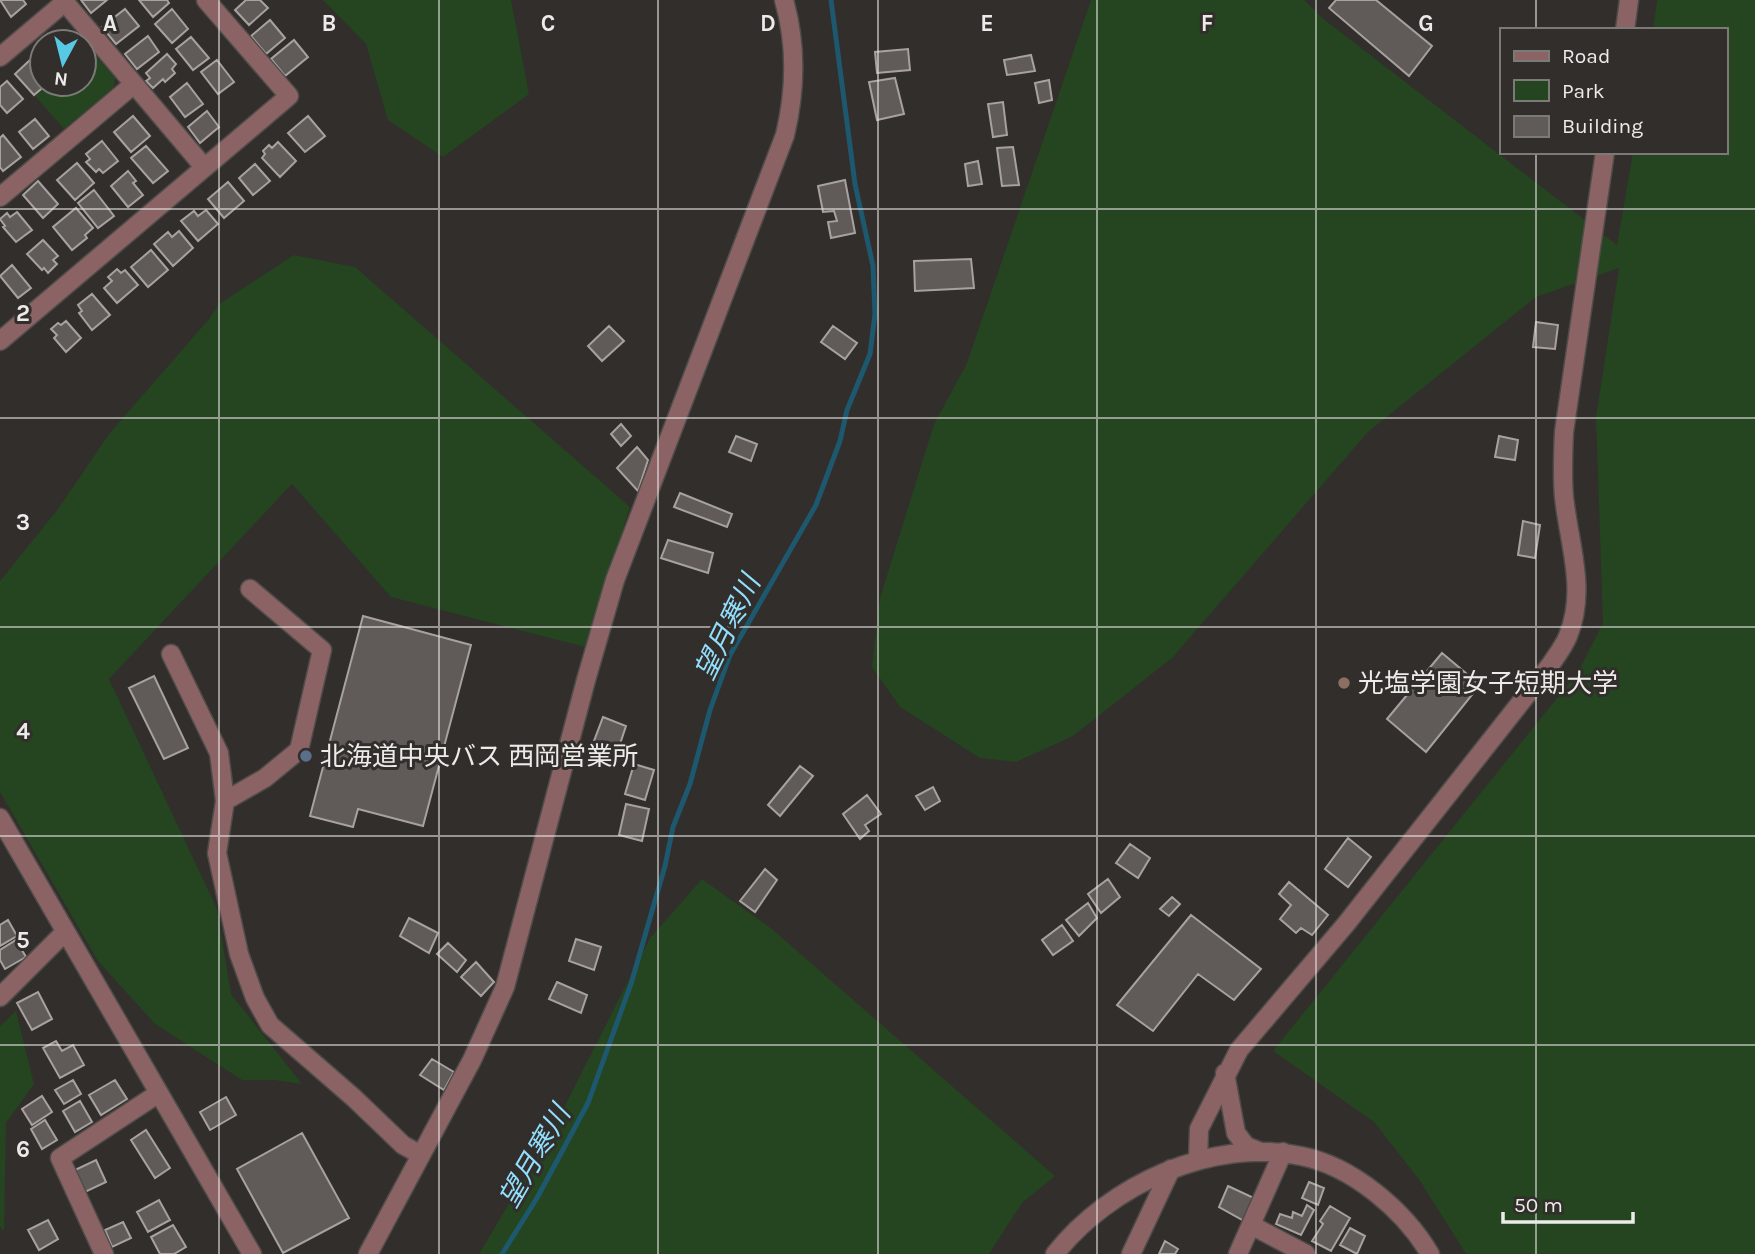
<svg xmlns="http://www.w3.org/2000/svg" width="1755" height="1254" font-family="Karla,'Noto Sans JP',sans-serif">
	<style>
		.green { fill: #254420 }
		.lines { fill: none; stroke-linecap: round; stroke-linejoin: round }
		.stream { stroke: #1e586e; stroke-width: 5 }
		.building { fill: #605b59; stroke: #a7a29f; stroke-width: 2 }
		.minor-casing { stroke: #4f4c49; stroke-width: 21 }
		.minor { stroke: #8b6365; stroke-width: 18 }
		.grid { fill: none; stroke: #edebe9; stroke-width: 2; stroke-opacity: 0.55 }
		.education-dot { fill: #8d6e63; stroke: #312e2b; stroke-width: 2.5 }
		.service-dot { fill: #5c6f8a; stroke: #312e2b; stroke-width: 2.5 }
		.labels { text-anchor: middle; stroke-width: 6; stroke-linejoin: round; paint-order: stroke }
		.poi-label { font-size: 26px; fill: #edebe9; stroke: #312e2b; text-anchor: start }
		.water-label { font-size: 28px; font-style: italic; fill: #92defd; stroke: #312e2b }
		.grid-label { font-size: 23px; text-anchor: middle; font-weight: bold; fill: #edebe9; stroke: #312e2b; stroke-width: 6; stroke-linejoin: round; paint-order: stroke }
	</style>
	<rect width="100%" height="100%" fill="#312e2b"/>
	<path class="green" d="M323,0H511L529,94L443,157L388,120L366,44Z
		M1091,0H1304L1321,17L1617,245L1633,152H1725V30H1653L1657,0H1755V1254H1466L1420,1181L1374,1122L1273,1051L1578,672L1603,623L1596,417L1619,268L1536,297L1368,432L1172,658L1073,736L1016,762L980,758L900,707L872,667L880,598L934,424L967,363Z
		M90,49L115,78L114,87L64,129L35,96L49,84H84V55Z
		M294,255L355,267L630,507L585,647L391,597L292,484L109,679L217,909L231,994L302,1084L274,1080H242L155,1024L98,961L0,792V581L58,509L109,434L209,319L219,304Z
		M702,879L772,929L1055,1176L1022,1203L989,1254H479L552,1131L650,938Z
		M16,1011L34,1084L6,1123L4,1231L0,1227V1026Z"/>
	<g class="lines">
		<path class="stream" d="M502,1254L537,1198L588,1103L631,984L665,866L673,827L690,784L710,710L730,655L816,505L840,441L847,410L870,354L875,314L873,266L855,184L831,0"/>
	</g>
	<path class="building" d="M0,0H23L26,4L11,17Z
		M81,0H107L91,13Z
		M139,0H167L169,3L153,17Z
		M246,0H260L268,8L249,25L235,10Z
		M1336,0H1376L1432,46L1409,76L1329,8Z
		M125,9L139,26L116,44L102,27Z
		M172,9L188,29L172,43L155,24Z
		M270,20L285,38L266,54L251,36Z
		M148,36L159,52L137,69L125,54Z
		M191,37L209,58L193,70L176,49Z
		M294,40L308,57L285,76L271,59Z
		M908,49L910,70L877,73L875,52Z
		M167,54L176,64L172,69L175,73L165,82L163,79L153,88L146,81L150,78L146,73Z
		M1031,55L1035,71L1007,75L1004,60Z
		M30,60L42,73V84H47L34,95L15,74Z
		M217,60L234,82L218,94L201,72Z
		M895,78L904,114L877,120L869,82Z
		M1049,80L1052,100L1039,103L1035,83Z
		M7,81L23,99L7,113L0,105V87Z
		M187,83L203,104L185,117L170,97Z
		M1003,102L1007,135L993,137L988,104Z
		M207,111L219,127L200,143L188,127Z
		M133,116L150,136L131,152L114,132Z
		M308,116L325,136L305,152L288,133Z
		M35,119L49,136L33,149L19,132Z
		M3,135L21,157L3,171L0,167V138Z
		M102,141L118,161L103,173L99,169L96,172L86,162L90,159L86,154Z
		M278,142L296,161L280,177L262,158L265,154L263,151L269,145L272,148Z
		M146,146L168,171L153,183L131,158Z
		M1013,147L1019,185L1002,186L997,148Z
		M978,161L982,184L968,186L965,164Z
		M77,163L94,183L75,200L57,180Z
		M255,164L270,181L253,195L239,178Z
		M128,171L136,181L133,183L143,195L128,207L111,186Z
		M845,180L855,233L831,238L828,222L837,221L834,211L823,212L818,186Z
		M38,181L58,204L43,218L23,195Z
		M228,182L244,201L224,218L208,199Z
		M94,190L114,216L98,228L78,203Z
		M76,208L93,228L85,235L87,238L72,250L53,227Z
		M206,210L218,224L198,241L181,221L194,211L198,216Z
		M17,212L32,230L16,242L3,227L5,226L0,219L7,213L10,217Z
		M179,231L193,248L173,266L154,244L168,232L172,237Z
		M43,240L58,256L53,260L57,264L48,273L44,268L42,270L27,254Z
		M151,250L168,270L148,287L131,267Z
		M971,259L974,288L915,291L914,261Z
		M12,265L31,288L18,298L0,276Z
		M117,269L121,273L125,270L138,285L117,303L104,288L112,281L108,277Z
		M92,294L110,315L92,330L79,313L82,311L78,305Z
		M66,321L81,338L66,352L54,338L57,335L51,329L58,323L61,325Z
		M1536,322L1558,325L1555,349L1533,347Z
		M609,326L624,341L602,361L588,346Z
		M833,326L857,343L845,359L821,342Z
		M621,424L631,436L621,446L611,434Z
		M736,436L757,444L751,461L729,452Z
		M1499,436L1518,440L1515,460L1495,457Z
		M637,447L648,460L638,491L617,468Z
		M680,493L732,514L727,527L674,507Z
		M1523,521L1540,525L1535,558L1518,555Z
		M668,540L713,553L708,573L661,558Z
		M363,616L471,645L423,826L358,809L353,827L310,816Z
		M1442,653L1480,685L1426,752L1387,719Z
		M154,676L188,748L164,759L129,688Z
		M603,717L626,726L618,750L594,741Z
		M634,764L654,770L645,800L625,794Z
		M800,766L813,776L780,816L768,805Z
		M933,787L940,801L925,810L916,796Z
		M867,795L881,814L865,825L869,831L860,839L843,814Z
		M626,804L649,809L642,841L619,835Z
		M1348,838L1371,857L1348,887L1325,869Z
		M1130,844L1150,858L1138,878L1116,863Z
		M765,869L777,880L755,912L740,901Z
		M1108,879L1120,897L1101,913L1088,894Z
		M1289,882L1328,915L1312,935L1301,928L1296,933L1280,919L1291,905L1279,894Z
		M1172,897L1180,904L1169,916L1160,909Z
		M1088,903L1097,918L1079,936L1066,920Z
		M1191,915L1261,969L1234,1000L1198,974L1153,1031L1117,1005Z
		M409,918L438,933L429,953L400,936Z
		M8,920L17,936L0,946V925Z
		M1062,925L1073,941L1053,955L1042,940Z
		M576,939L601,947L594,970L569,961Z
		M16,940L26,957L5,969L0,960V950Z
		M448,943L466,960L457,972L437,954Z
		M476,962L494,982L481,996L461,977Z
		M557,982L587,995L581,1013L549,999Z
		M38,992L52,1019L32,1030L17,1003Z
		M56,1041L62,1051L73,1045L84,1065L60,1078L43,1048Z
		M432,1059L454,1072L444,1090L420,1075Z
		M73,1080L81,1094L64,1104L55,1090Z
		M115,1080L127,1099L101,1115L89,1095Z
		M42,1096L52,1112L32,1125L22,1109Z
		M226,1097L236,1115L210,1130L200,1112Z
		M80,1101L92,1122L75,1132L63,1111Z
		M45,1120L57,1140L42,1149L31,1129Z
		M146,1130L170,1168L155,1178L131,1140Z
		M302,1133L349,1218L283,1253L237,1169Z
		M96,1160L106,1182L85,1192L75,1170Z
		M1309,1182L1324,1188L1318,1205L1302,1198Z
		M1228,1186L1256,1199L1246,1222L1219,1207Z
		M159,1200L170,1220L148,1232L137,1212Z
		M1307,1205L1314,1210L1301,1235L1276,1224L1280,1214L1292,1218L1293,1212L1302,1216Z
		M1330,1206L1350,1218L1331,1251L1312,1241L1323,1224L1320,1221Z
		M48,1220L58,1239L39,1250L28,1230Z
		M123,1222L131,1238L112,1247L105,1230Z
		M173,1225L186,1247L174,1254H160L151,1237Z
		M1350,1228L1365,1236L1357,1254L1340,1245Z
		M1165,1241L1178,1249L1175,1254H1159Z"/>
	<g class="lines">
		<defs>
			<path id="minor" d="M63,0L134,84
				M1625,30L1629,0
				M0,57L65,2
				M0,197L134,84L204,167
				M0,341L289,96L206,0
				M250,589L322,650L299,750L265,778L225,801L217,853L239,954L255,998L270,1025L354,1098L403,1145L421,1155
				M171,654L219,753L225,801
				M0,818L252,1254
				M0,997L65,932
				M1225,1073L1236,1133L1246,1146L1261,1152
				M1198,1160L1199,1129L1239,1050L1346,924L1551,664C1557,655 1564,646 1568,636C1587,590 1569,544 1564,497C1562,476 1563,454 1564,432L1605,152
				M1251,1225L1306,1254
				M104,1254L60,1158L159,1093
				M368,1254L472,1060L505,987L586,680L615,580L785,135C796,89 797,46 784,0
				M1055,1254C1109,1185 1213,1137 1301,1156C1352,1166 1404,1210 1430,1254
				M1131,1254L1171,1169
				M1238,1254L1283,1152"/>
		</defs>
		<use href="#minor" class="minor-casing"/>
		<use href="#minor" class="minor"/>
	</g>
	<path class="grid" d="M219,0V1254M439,0V1254M658,0V1254M878,0V1254M1097,0V1254M1316,0V1254M1536,0V30M1536,152V1254M0,209H1755M0,418H1755M0,627H1755M0,836H1755M0,1045H1755"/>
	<circle class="education-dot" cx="1344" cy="683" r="7"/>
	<circle class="service-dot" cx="306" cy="756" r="7"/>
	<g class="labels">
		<g class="poi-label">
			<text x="1358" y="692">光塩学園女子短期大学</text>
			<text x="320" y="765">北海道中央バス 西岡営業所</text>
		</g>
		<g class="water-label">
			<text transform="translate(727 627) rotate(-64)" y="10">望月寒川</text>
			<text transform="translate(534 1156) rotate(-60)" y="10">望月寒川</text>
		</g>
	</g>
	<g class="grid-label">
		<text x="110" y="31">A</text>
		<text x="329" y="31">B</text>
		<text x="548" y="31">C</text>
		<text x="768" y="31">D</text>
		<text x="987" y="31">E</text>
		<text x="1207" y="31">F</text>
		<text x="1426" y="31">G</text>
		<text x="23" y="321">2</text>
		<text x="23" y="530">3</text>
		<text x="23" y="739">4</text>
		<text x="23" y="948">5</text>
		<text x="23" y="1157">6</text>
	</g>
	<rect x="1500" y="28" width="228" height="126" fill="#312e2b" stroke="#7c7a77" stroke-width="2"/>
	<rect x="1514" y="51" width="35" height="10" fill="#8b6365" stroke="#7c7a77" stroke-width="2"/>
	<text x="1562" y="63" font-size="21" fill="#edebe9">Road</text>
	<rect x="1514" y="80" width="35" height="21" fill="#254420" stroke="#7c7a77" stroke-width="2"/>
	<text x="1562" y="98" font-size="21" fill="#edebe9">Park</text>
	<rect x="1514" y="116" width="35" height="21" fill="#605b59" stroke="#7c7a77" stroke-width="2"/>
	<text x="1562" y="133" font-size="21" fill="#edebe9">Building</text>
	<g transform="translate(63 63) rotate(187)"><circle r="33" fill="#312e2b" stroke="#7c7a77" stroke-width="2"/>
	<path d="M0-5L12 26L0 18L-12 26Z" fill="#58c9e3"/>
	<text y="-10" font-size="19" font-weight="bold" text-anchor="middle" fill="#edebe9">N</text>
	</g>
	<path d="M1503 1212v10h130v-10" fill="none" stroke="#edebe9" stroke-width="3.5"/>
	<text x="1514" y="1212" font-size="21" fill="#edebe9" stroke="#312e2b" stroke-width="5" paint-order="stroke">50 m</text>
</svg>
